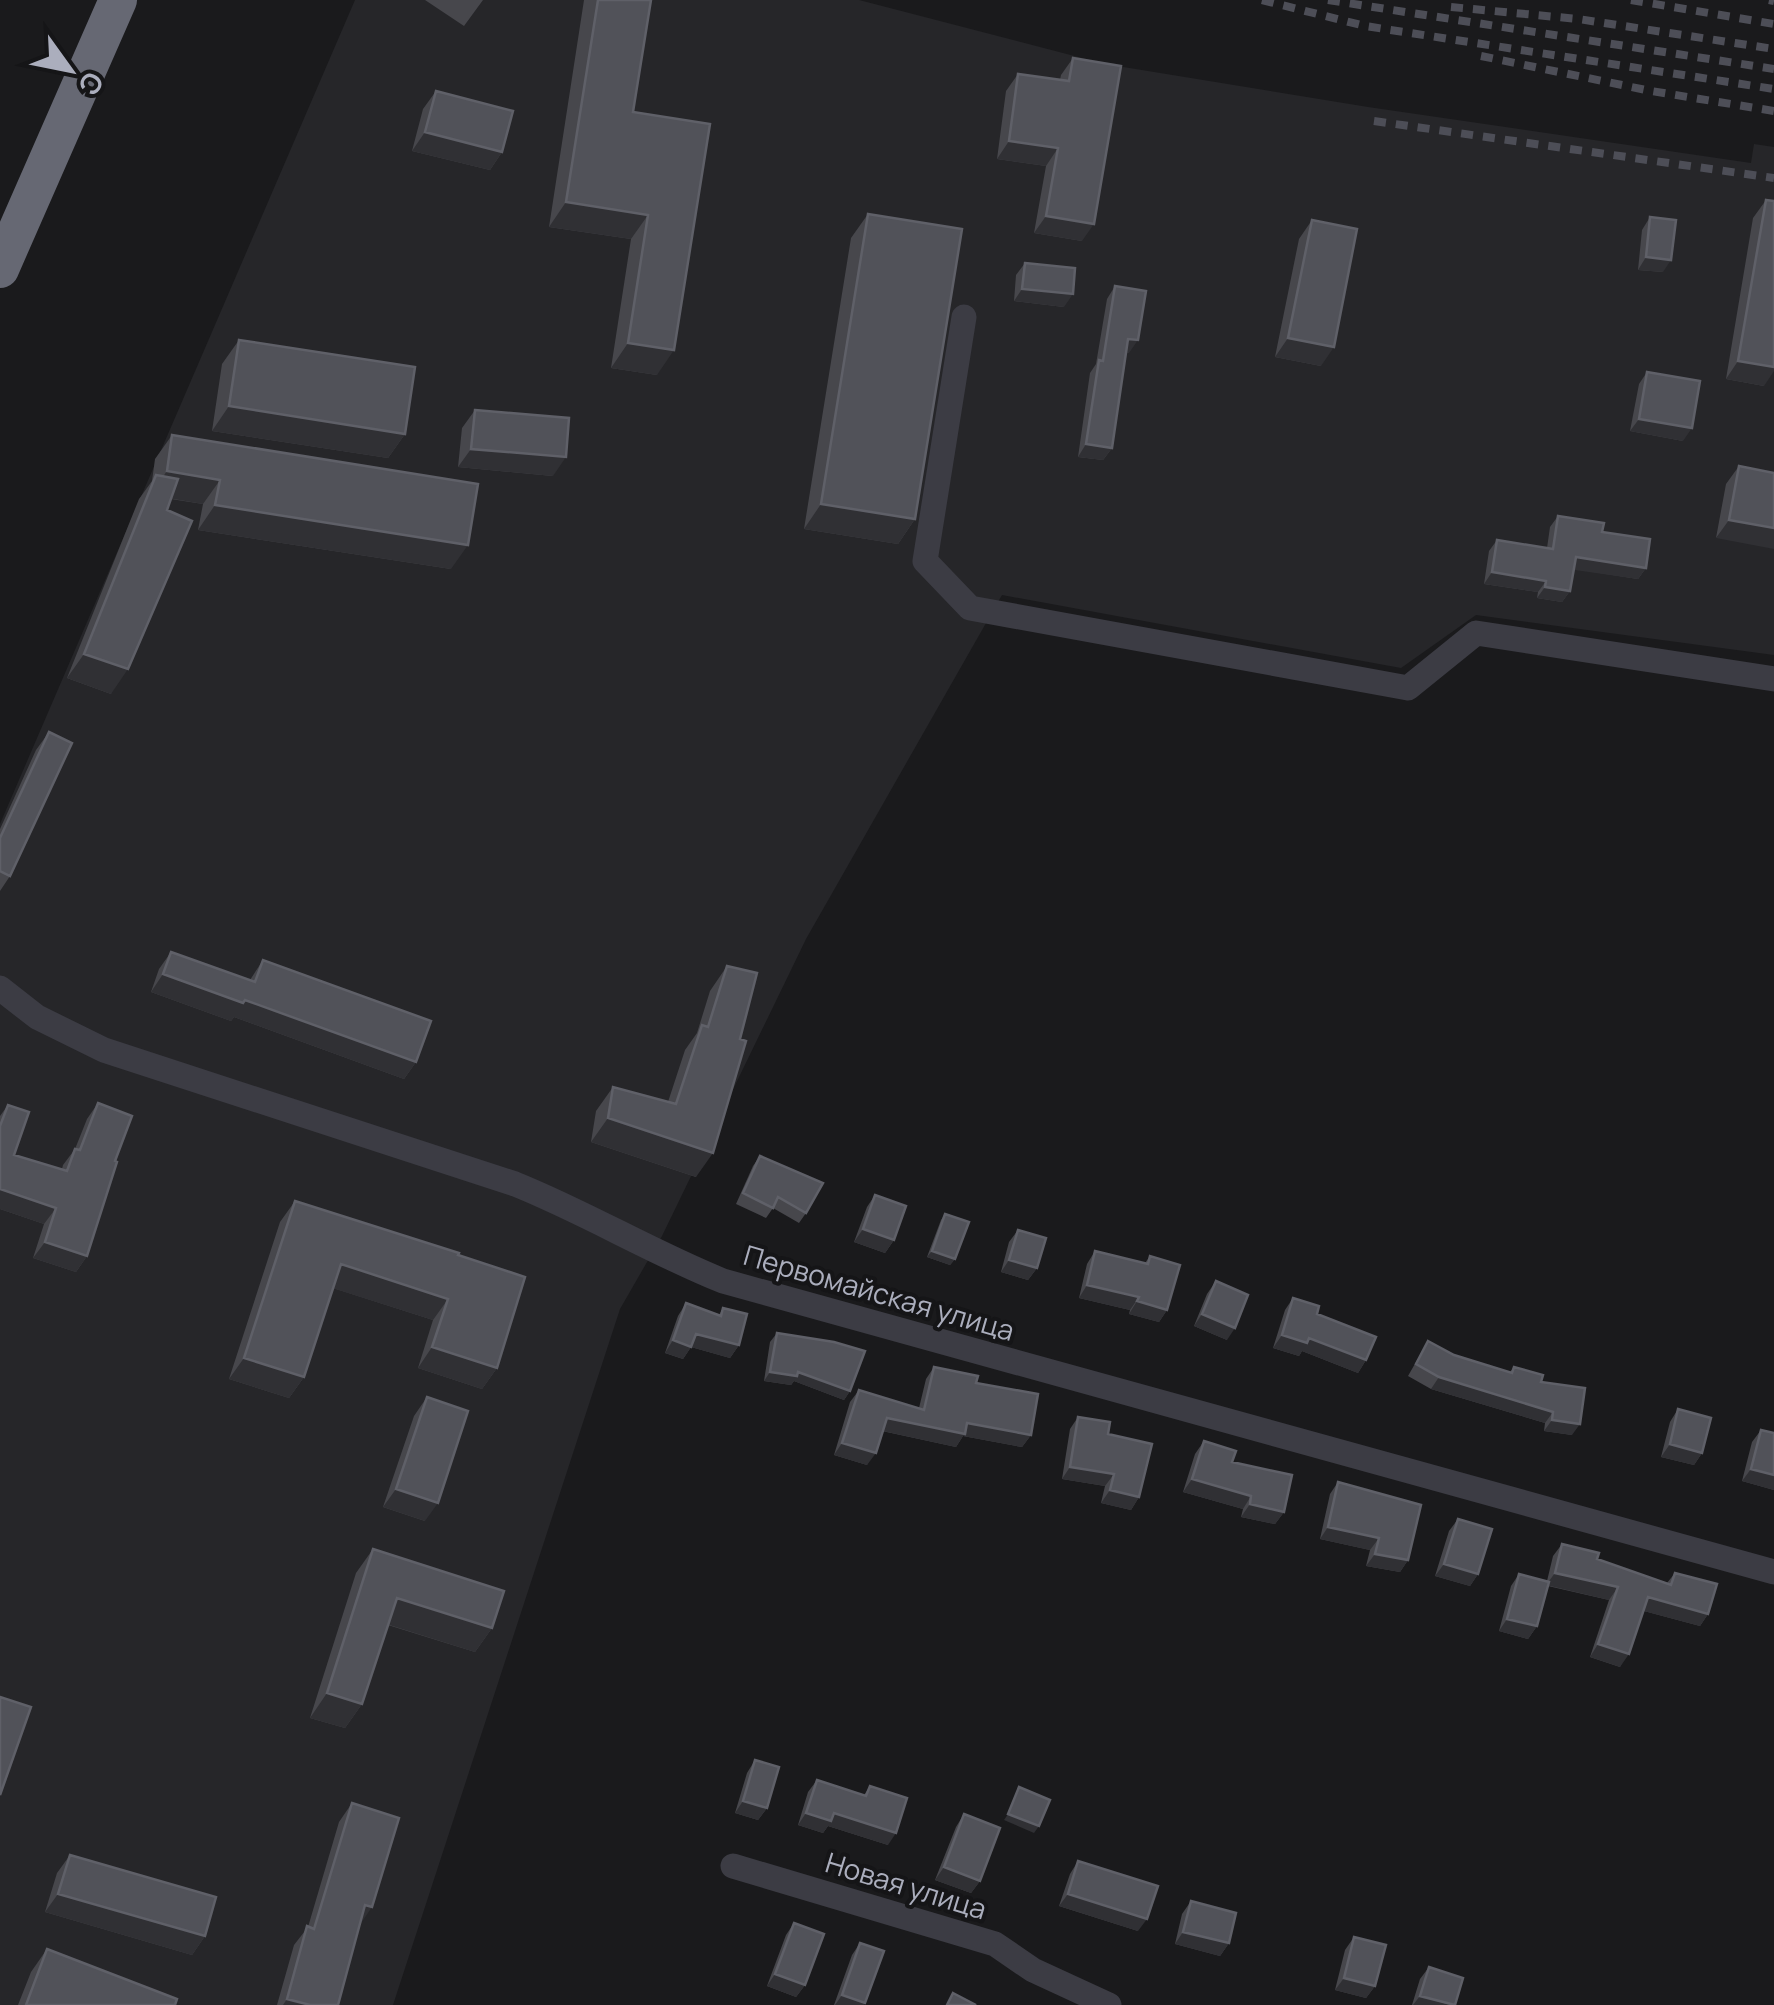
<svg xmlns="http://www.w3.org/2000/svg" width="1774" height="2005" font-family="Manrope,sans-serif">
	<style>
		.built { fill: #262629 }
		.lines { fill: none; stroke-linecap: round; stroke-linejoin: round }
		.minor { stroke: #3c3c44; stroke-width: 25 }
		.highway { stroke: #666873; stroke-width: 38 }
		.rail { stroke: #4d4e57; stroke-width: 8; stroke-dasharray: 12 10; stroke-linecap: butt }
		.wall { fill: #47474c }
		.shaded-wall { fill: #303034 }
		.building { fill: #515259; stroke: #5f6068; stroke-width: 2.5 }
		.labels { text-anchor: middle; stroke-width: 8; stroke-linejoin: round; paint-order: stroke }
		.street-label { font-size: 28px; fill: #abaebd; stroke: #151517 }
	</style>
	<rect width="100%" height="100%" fill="#1a1a1c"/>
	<path class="built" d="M355,0H859L1105,64L1368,107L1751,163L1754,144L1774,147V655L1476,615L1401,668L1002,595L806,939L662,1236L620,1309L393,2005H0V824Z"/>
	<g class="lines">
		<path class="minor" d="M964,317L925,561L970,608L1408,688L1476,633L1774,679
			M0,988L37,1017L104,1050L515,1184C587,1213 651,1252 723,1281L1774,1572
			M733,1866L995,1944L1033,1970L1109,2005"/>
		<path class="highway" d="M0,269L118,0"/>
		<path class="rail" d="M1262,0L1365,26L1774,89
			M1328,0L1774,69
			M1631,0L1774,24
			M1769,0L1774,1
			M1451,7L1578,19L1774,49
			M1481,56L1651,91L1774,111
			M1374,121L1774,178"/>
	</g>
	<path class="wall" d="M425,0H483L464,26Z
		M584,0H651L633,112L710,124L657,375L611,368L631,239L549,227Z
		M1073,58L1082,241L1034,233L1046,166L997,159L1006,91L1018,74L1060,80L1061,75Z
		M436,91L502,152L490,170L412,151L423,109Z
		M1766,200L1764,386L1726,379L1753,218Z
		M868,214L915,519L898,544L804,529L851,238Z
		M1650,217L1663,272L1638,270L1642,230Z
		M1312,220L1321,366L1275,357L1299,239Z
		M1025,263L1064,307L1014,301L1016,275Z
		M1115,286L1129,353L1126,352L1112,448L1103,460L1078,457L1090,373L1096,364L1107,299Z
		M239,340L405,434L388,458L212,431L222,364Z
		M1647,372L1683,441L1630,431L1639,384Z
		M475,410L553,476L458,467L462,428Z
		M172,435L451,569L198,530L203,504L171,499L111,694L67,678L139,499L152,481L155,459Z
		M1739,466L1774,473L1716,538L1726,484Z
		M1558,516L1602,532L1646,568L1638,579L1574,569L1570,591L1562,602L1537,598L1538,592L1484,584L1489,551L1497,540L1547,548L1550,527Z
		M49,732L10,876L0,891V829L36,750Z
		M171,952L250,980L263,960L416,1062L404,1079L234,1017L231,1021L151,992L159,969Z
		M727,966L696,1177L591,1142L596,1111L613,1087L668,1102L685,1050L697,1033L710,991Z
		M98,1103L115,1161L87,1256L76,1272L33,1258L44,1224L0,1209V1116L8,1105L14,1155L62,1169L63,1165L75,1149L87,1119Z
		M760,1156L806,1213L799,1223L773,1208L766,1218L736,1204L753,1166Z
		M875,1195L894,1240L885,1253L854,1242L867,1207Z
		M295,1201L458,1255L497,1368L482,1389L418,1368L433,1320L333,1288L304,1377L289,1398L229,1379L280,1222Z
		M945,1214L955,1259L950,1265L927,1257L941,1220Z
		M1018,1230L1037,1268L1028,1280L1001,1272L1009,1242Z
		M1095,1251L1145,1263L1150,1256L1167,1310L1159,1322L1129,1314L1130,1310L1079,1298L1087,1264Z
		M1216,1281L1227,1340L1194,1326L1207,1294Z
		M1293,1298L1317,1314L1366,1360L1358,1373L1302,1351L1299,1356L1273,1348L1285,1310Z
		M686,1303L719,1315L723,1308L739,1345L730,1358L691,1347L683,1359L665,1353L678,1316Z
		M777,1333L850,1391L844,1400L794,1381L791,1385L764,1381L770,1342Z
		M1428,1341L1454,1355L1510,1372L1514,1367L1541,1382L1572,1435L1544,1431L1545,1423L1431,1389L1408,1376Z
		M934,1367L976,1383L1031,1435L1022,1447L963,1436L956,1447L882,1431L867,1465L834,1455L850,1402L859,1390L919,1408L926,1379Z
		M427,1397L425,1521L383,1507L414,1416Z
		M1678,1409L1702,1453L1694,1465L1661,1457L1670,1422Z
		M1078,1417L1139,1497L1131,1510L1101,1503L1105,1486L1062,1479L1070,1429Z
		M1761,1430L1774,1433V1490L1742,1481L1752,1442Z
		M1204,1441L1284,1512L1275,1524L1241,1517L1243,1509L1183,1492L1195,1454Z
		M1338,1482L1408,1560L1400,1572L1366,1566L1370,1550L1320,1539L1330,1494Z
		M1458,1519L1478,1574L1470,1586L1435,1576L1449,1531Z
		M1562,1544L1597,1559L1667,1583L1675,1573L1708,1614L1700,1626L1644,1611L1620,1667L1590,1657L1609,1600L1548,1586L1537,1626L1528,1639L1499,1631L1511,1586L1519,1574L1547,1581L1553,1556Z
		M373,1549L492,1628L475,1652L388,1625L362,1704L345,1728L310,1718L356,1573Z
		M755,1760L767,1808L758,1820L735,1813L747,1773Z
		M817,1780L864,1795L870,1786L888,1845L828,1826L823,1833L798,1825L808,1792Z
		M352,1803L360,1924L338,2005H277L294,1945L308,1927L339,1822Z
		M964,1814L980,1881L971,1893L935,1880L956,1827Z
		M70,1855L205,1936L192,1955L45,1912L57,1873Z
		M1078,1861L1138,1931L1059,1906L1070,1874Z
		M1191,1901L1229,1943L1220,1956L1175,1944L1182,1914Z
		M794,1923L805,1985L796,1997L767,1986L786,1935Z
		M1354,1937L1375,1986L1366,1998L1335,1990L1345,1950Z
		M860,1943L865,2003L864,2005H834L852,1955Z
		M47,1949L175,2005H18L31,1972Z
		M1429,1967L1455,2005H1412L1420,1979Z"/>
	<path class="shaded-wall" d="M425,132L502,152L490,170L412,151Z
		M1009,141L1058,148L1046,166L997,159Z
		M566,202L648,215L631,239L549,227Z
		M1046,216L1094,224L1082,241L1034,233Z
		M1646,257L1671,260L1663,272L1638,270Z
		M1022,289L1073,294L1064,307L1014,301Z
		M1288,338L1334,347L1321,366L1275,357Z
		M1128,339L1138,340L1129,353L1119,351Z
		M628,343L674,350L657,375L611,368Z
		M1738,361L1774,367V371L1764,386L1726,379Z
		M229,406L405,434L388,458L212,431Z
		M1639,419L1692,428L1683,441L1630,431Z
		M1086,444L1112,448L1103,460L1078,457Z
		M471,449L566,457L553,476L458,467Z
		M167,471L220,480L203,504L150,495Z
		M821,504L915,519L898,544L804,529Z
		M215,505L468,545L451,569L198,530Z
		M1729,520L1774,528V549L1716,538Z
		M1576,557L1646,568L1638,579L1568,569Z
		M1492,572L1546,581L1538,592L1484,584Z
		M1545,587L1570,591L1562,602L1537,598Z
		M84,654L128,669L111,694L67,678Z
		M163,974L245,1000L416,1062L404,1079L234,1017L231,1021L151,992Z
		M608,1118L713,1153L696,1177L591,1142Z
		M0,1189L56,1208L44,1224L0,1209Z
		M863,1229L894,1240L885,1253L854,1242Z
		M45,1242L87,1256L76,1272L33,1258Z
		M932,1251L955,1259L950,1265L927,1257Z
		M1009,1260L1037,1268L1028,1280L1001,1272Z
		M341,1264L448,1299L433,1320L326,1286Z
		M1087,1285L1139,1297L1130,1310L1079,1298Z
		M1137,1301L1167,1310L1159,1322L1129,1314Z
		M1202,1314L1235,1328L1227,1340L1194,1326Z
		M696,1334L739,1345L730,1358L691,1347L683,1359L665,1353L673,1340Z
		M1282,1335L1309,1338L1366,1360L1358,1373L1302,1351L1299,1356L1273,1348Z
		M432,1347L497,1368L482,1389L418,1368Z
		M244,1358L304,1377L289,1398L229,1379Z
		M770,1372H798L850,1391L844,1400L794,1381L791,1385L764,1381Z
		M1439,1377L1553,1412L1545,1423L1431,1389Z
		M887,1418L967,1423L1031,1435L1022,1447L963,1436L956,1447L878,1430Z
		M1552,1420L1580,1424L1572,1435L1544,1431Z
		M842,1443L876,1453L867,1465L834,1455Z
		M1670,1444L1702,1453L1694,1465L1661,1457Z
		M1070,1467L1114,1474L1105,1486L1062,1479Z
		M1751,1469L1774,1475V1490L1742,1481Z
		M1192,1479L1251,1496L1243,1509L1183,1492Z
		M396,1489L438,1503L425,1521L383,1507Z
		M1110,1490L1139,1497L1131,1510L1101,1503Z
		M1250,1504L1284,1512L1275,1524L1241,1517Z
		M1328,1527L1379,1538L1370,1550L1320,1539Z
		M1375,1554L1408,1560L1400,1572L1366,1566Z
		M1444,1564L1478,1574L1470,1586L1435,1576Z
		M1555,1573L1618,1587L1609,1600L1546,1585Z
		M1648,1597L1708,1614L1700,1626L1640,1610Z
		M397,1598L492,1628L475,1652L380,1622Z
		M1507,1619L1537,1626L1528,1639L1499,1631Z
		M1598,1644L1629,1654L1620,1667L1590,1657Z
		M327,1693L362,1704L345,1728L310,1718Z
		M743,1801L767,1808L758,1820L735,1813Z
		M806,1813H834L896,1833L888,1845L828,1826L823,1833L798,1825Z
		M1008,1814L1039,1826L1034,1833L1004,1820Z
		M944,1867L980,1881L971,1893L935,1880Z
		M58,1894L205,1936L192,1955L45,1912Z
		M1068,1894L1147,1919L1138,1931L1059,1906Z
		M365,1905L372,1907L359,1926Z
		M1183,1932L1229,1943L1220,1956L1175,1944Z
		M775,1974L805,1985L796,1997L767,1986Z
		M1344,1978L1375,1986L1366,1998L1335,1990Z
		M842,1995L865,2003L864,2005H835Z
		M1420,1996L1450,2005H1413Z
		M287,1999L310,2005H283Z"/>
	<path class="building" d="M598,0H651L633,112L710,124L674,350L628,343L648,215L566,202Z
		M1073,58L1121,66L1094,224L1046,216L1058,148L1009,141L1018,74L1069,81Z
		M436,91L513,111L502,152L425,132Z
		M1766,200L1774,201V367L1738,361Z
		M868,214L962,229L915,519L821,504Z
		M1650,217L1676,220L1671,260L1646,257Z
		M1312,220L1357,229L1334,347L1288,338Z
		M1025,263L1075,268L1073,294L1022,289Z
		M1115,286L1146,291L1138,340L1128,339L1112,448L1086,444L1099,360L1103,361Z
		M239,340L415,367L405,434L229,406Z
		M1647,372L1700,381L1692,428L1639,419Z
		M475,410L569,418L566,457L471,449Z
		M172,435L478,484L468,545L215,505L220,480L167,471Z
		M1739,466L1774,473V528L1729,520Z
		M156,475L178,479L167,510L192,521L128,669L84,654Z
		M1558,516L1604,523L1602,532L1650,539L1646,568L1576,557L1570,591L1545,587L1546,581L1492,572L1497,540L1553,549Z
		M49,732L72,743L10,876L0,871V838Z
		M171,952L255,982L263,960L431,1021L416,1062L245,1000L243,1003L163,974Z
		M727,966L757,973L740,1039L746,1041L713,1153L608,1118L613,1087L676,1104L702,1025L708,1027Z
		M98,1103L132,1116L115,1161L117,1162L87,1256L45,1242L56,1208L0,1189V1126L8,1105L29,1112L14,1155L67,1171L75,1149L80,1150Z
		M760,1156L823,1183L806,1213L778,1197L773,1208L743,1193Z
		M875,1195L906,1206L894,1240L863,1229Z
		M295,1201L459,1253L458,1255L525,1277L497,1368L432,1347L448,1299L341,1264L304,1377L244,1358Z
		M945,1214L969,1222L955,1259L932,1251Z
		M1018,1230L1046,1238L1037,1268L1009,1260Z
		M1095,1251L1148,1264L1150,1256L1180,1265L1167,1310L1137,1301L1139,1297L1087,1285Z
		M1216,1281L1248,1295L1235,1328L1202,1314Z
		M1293,1298L1319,1306L1317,1314L1376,1337L1366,1360L1309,1338L1307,1343L1282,1335Z
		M686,1303L721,1316L723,1308L747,1314L739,1345L696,1334L691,1347L673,1340Z
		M777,1333L834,1342L865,1351L850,1391L798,1372L797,1376L770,1372Z
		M1428,1341L1454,1355L1512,1373L1514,1367L1543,1375L1541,1382L1585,1388L1580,1424L1552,1420L1553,1412L1439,1377L1416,1364Z
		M934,1367L978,1376L976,1383L1038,1394L1031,1435L967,1423L965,1434L887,1418L876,1453L842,1443L859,1390L924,1410Z
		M427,1397L468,1411L438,1503L396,1489Z
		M1678,1409L1711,1418L1702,1453L1670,1444Z
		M1078,1417L1110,1422L1108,1434L1152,1444L1139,1497L1110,1490L1114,1474L1070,1467Z
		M1761,1430L1774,1433V1475L1751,1469Z
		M1204,1441L1236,1451L1232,1462L1292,1475L1284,1512L1250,1504L1251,1496L1192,1479Z
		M1338,1482L1421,1505L1408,1560L1375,1554L1379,1538L1328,1527Z
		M1458,1519L1492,1529L1478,1574L1444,1564Z
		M1562,1544L1599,1553L1597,1559L1671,1585L1675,1573L1717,1584L1708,1614L1648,1597L1629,1654L1598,1644L1618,1587L1555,1573Z
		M373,1549L504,1591L492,1628L397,1598L362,1704L327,1693Z
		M1519,1574L1549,1582L1537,1626L1507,1619Z
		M0,1697L31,1707L0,1795Z
		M755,1760L779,1767L767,1808L743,1801Z
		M817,1780L866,1796L870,1786L907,1798L896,1833L834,1813L831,1821L806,1813Z
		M1019,1787L1050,1800L1039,1826L1008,1814Z
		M352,1803L399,1818L372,1907L365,1905L338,2005H310L287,1999L307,1926L314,1929Z
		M964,1814L1000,1828L980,1881L944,1867Z
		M70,1855L216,1897L205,1936L58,1894Z
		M1078,1861L1158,1886L1147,1919L1068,1894Z
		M1191,1901L1236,1913L1229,1943L1183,1932Z
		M794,1923L824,1934L805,1985L775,1974Z
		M1354,1937L1386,1945L1375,1986L1344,1978Z
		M860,1943L884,1951L865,2003L842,1995Z
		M47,1949L177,1999L175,2005H26Z
		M1429,1967L1463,1978L1455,2005L1420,1996Z
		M953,1993L976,2005H947Z"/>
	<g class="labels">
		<g class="street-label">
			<text transform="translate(879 1293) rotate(16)" y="10">Первомайская улица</text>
			<text transform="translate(906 1886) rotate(17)" y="10">Новая улица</text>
		</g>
	</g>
	<g transform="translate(70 70) rotate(123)" stroke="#151517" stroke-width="8" paint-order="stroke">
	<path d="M0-8L18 38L0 25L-18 38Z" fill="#abaebd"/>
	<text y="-15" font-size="28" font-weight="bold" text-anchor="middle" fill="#abaebd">С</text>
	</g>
</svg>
